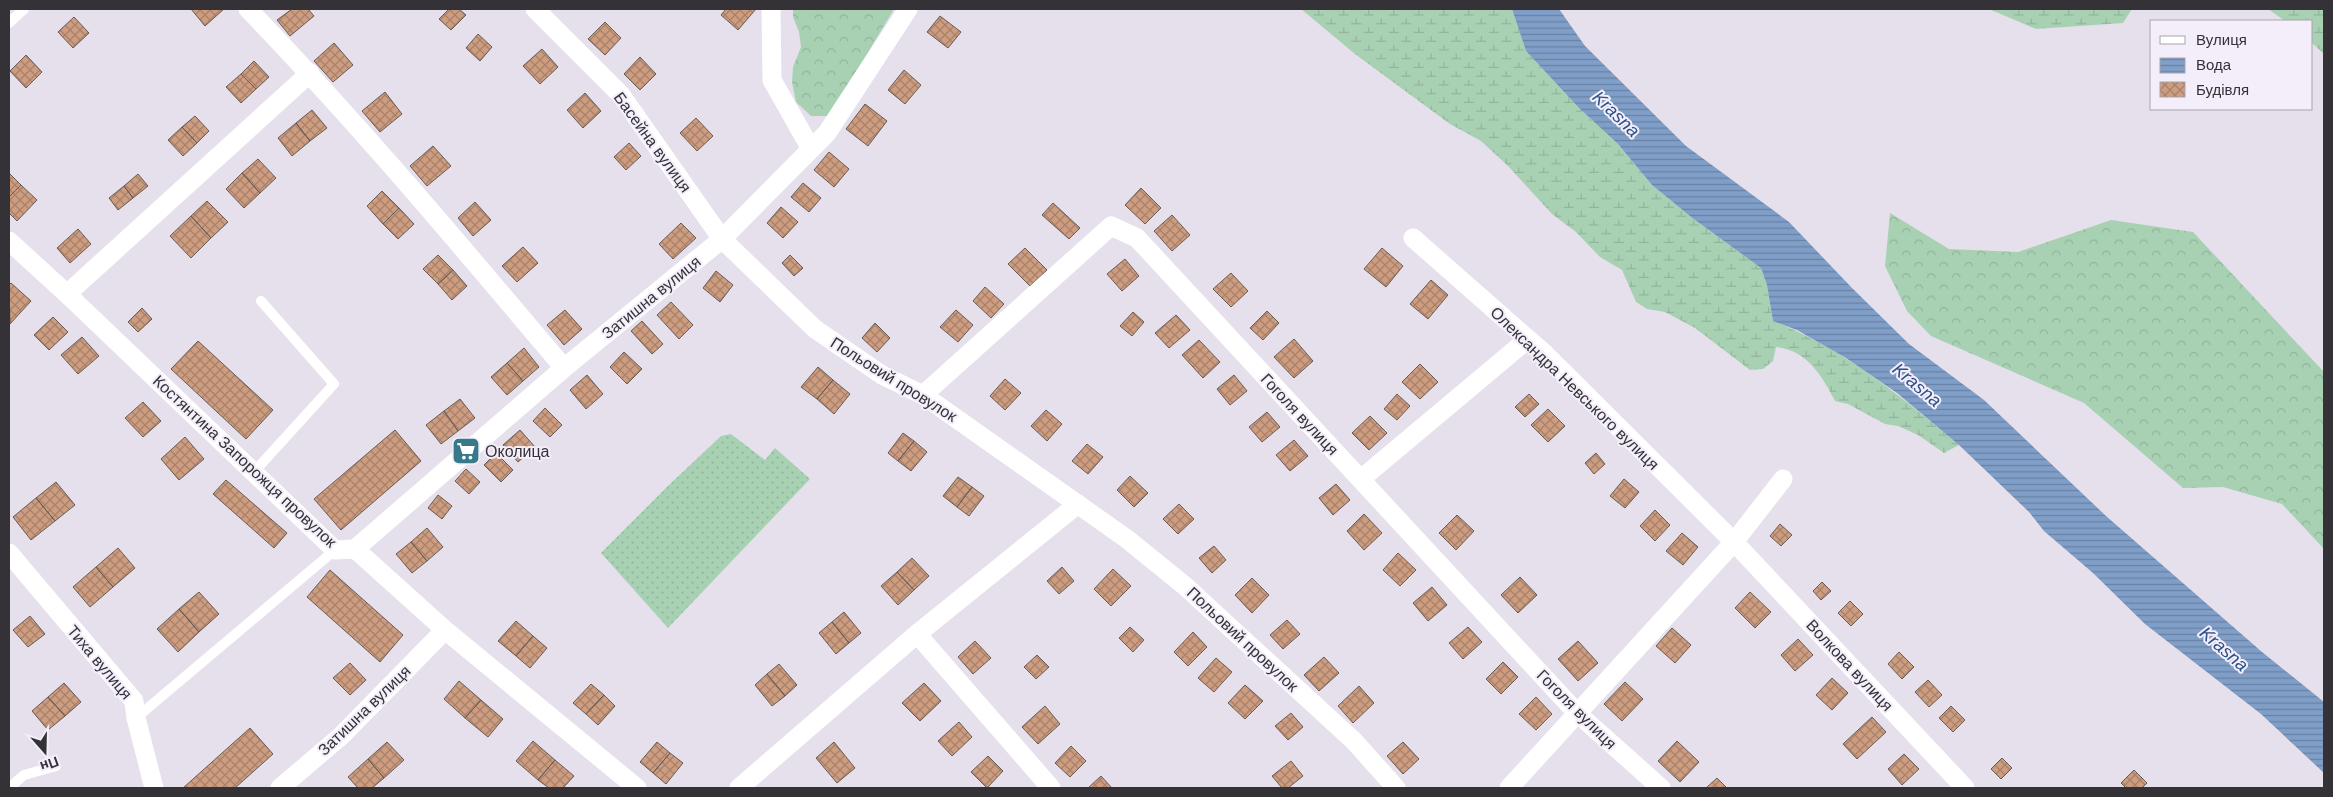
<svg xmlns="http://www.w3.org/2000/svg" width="2333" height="797" font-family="Arial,sans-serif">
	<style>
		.grass { fill: url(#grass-dots) }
		.forest { fill: url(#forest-crowns) }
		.wetland { fill: url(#wetland-marsh) }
		.water { fill: url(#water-rules) }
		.building { fill: url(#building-cross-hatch); stroke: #685c56 }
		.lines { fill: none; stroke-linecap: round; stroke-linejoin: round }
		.service { stroke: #fff; stroke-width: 10 }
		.minor { stroke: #fff; stroke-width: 19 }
		.labels { text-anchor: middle; stroke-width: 4; stroke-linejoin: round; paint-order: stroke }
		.street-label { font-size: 16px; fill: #343237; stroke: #f4eefa }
		.poi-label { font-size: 16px; fill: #343237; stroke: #f4eefa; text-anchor: start }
		.water-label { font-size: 18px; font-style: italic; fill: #285187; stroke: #f4eefa }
	</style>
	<defs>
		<pattern id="grass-dots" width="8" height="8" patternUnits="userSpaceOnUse" patternTransform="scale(1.25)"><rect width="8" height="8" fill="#a8d1b3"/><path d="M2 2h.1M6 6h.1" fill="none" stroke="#91b49b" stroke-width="1.8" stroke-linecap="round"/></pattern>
		<pattern id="forest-crowns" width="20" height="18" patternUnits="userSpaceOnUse" patternTransform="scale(1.25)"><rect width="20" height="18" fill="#a8d1b3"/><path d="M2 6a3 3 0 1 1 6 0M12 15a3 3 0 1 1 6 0" fill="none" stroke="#91b49b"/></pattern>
		<pattern id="wetland-marsh" width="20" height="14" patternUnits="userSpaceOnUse" patternTransform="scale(1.25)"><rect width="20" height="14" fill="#a8d1b3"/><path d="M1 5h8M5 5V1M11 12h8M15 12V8" fill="none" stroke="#91b49b"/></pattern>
		<pattern id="water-rules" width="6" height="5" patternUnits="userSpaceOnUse" patternTransform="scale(1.25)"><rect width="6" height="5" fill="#7f9ec8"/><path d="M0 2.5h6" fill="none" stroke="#6981a3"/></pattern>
		<pattern id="building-cross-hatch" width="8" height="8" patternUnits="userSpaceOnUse" patternTransform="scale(1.25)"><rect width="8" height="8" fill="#ce9d80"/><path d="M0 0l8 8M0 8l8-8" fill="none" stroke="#a8816a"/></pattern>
	</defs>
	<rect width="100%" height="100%" fill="#e6e0ed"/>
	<path class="grass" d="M731,434L765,460L775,448L810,479L668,628L601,553L669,485L721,436Z"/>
	<path class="forest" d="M793,9H894L830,116H811L796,102L792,82L793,67L801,47L799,32L793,17Z
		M1890,213L1949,249L2018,252L2111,220L2193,232L2324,372V549L2282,504L2223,487L2183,488L2084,403L1931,336L1907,311L1885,266Z"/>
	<path class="wetland" d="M1301,9H1512L1526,51L1579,108L1618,144L1652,185L1691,217L1761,268L1767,285L1773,321C1843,348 1902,397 1959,445L1944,453L1918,435L1898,426L1885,424L1848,404L1835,401C1822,376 1807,350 1776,347L1773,361L1763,369L1750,370L1695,328L1665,312L1647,309L1636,302L1622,270L1600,257L1576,232L1552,214L1508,166L1481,141L1450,124L1355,54Z
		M1989,9H2132L2123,23L2036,29Z
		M2268,9H2324V54L2312,43V21H2285Z"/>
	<path class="water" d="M1512,9H1559L1585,46L1686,146L1789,222L1852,288L1909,344L1984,400L2106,516L2262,652L2324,702V773L2261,714L2145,624L2093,573L2044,531L2029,512L1959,445L1897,393L1846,358L1797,330L1773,321L1767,285L1761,268L1691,217L1652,185L1618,144L1579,108L1526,51Z"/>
	<path class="building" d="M191,9H224L205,26Z
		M292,9H308L314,16L290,36L277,20Z
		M449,9H459L466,15L451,30L439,19Z
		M726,9H756L738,30L721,15Z
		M940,16L961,32L948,48L927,32Z
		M74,17L89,33L73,48L58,32Z
		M605,22L621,38L605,55L588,39Z
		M478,34L492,47L480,61L466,48Z
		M334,43L353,65L333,82L314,61Z
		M542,49L558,67L540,84L523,66Z
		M26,55L42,72L26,88L10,71Z
		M640,57L656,74L640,90L624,74Z
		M254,61L269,77L256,89L241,74Z
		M904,70L921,85L905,104L888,90Z
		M241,74L256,89L241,103L226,87Z
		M385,92L402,114L380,132L362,111Z
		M585,93L601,111L583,128L567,110Z
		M865,104L887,121L868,146L846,129Z
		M312,110L327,128L310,141L296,123Z
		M195,116L209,131L197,143L182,127Z
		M696,118L713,136L697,151L680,133Z
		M296,123L310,141L292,156L278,138Z
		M182,127L197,143L183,156L168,140Z
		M629,143L641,156L626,170L614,157Z
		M433,146L451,166L427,186L410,166Z
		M829,152L849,169L834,187L814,170Z
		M258,159L276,178L260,193L242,173Z
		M9,173L21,185L9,197Z
		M242,173L260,193L244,208L226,189Z
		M138,174L148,186L133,198L124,186Z
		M803,183L821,198L809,212L791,197Z
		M21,185L37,200L17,221L9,213V197Z
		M124,186L133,198L118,210L109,198Z
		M1141,188L1161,208L1145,224L1125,205Z
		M382,191L399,208L383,224L367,206Z
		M207,201L228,222L211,238L191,216Z
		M475,202L491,220L473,236L458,218Z
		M1053,203L1080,228L1069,239L1042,215Z
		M781,207L798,222L783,238L767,223Z
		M399,208L414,224L398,239L383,224Z
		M1172,215L1190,235L1172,251L1154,231Z
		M191,216L211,238L191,258L170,236Z
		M681,223L696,238L673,259L659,244Z
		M78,229L91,244L70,263L57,248Z
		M523,247L538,263L517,282L502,266Z
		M1025,248L1047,270L1030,286L1008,264Z
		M1382,248L1403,266L1386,287L1364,269Z
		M438,255L453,270L438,284L423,269Z
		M790,255L803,268L794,276L782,263Z
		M1125,259L1139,276L1122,291L1107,274Z
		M453,270L467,286L452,300L438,284Z
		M716,271L733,285L720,302L703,288Z
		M1231,273L1248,291L1231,307L1213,289Z
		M1431,280L1448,295L1428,319L1410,304Z
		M11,283L31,301L10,324L9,285Z
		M985,287L1004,304L991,318L973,301Z
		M671,302L693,325L679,339L657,315Z
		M142,308L152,319L138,332L128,322Z
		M565,310L582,329L564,345L547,325Z
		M956,310L973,325L958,342L940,327Z
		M1267,311L1279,323L1263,340L1250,328Z
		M1133,312L1144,322L1132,336L1120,326Z
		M1176,315L1190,330L1169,348L1155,333Z
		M53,317L68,332L49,350L34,335Z
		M642,321L663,344L652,354L631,331Z
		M875,323L890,338L877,352L862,338Z
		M82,337L99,356L78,374L61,355Z
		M1294,339L1313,361L1294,378L1274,357Z
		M1199,340L1220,362L1203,378L1182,355Z
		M198,341L273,410L246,439L171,369Z
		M524,348L539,367L523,381L507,363Z
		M624,352L642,369L627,384L610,367Z
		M507,363L523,381L507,395L491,377Z
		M1420,364L1438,382L1420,399L1402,382Z
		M818,367L833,380L817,399L801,387Z
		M587,375L603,394L586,409L570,390Z
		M1234,375L1247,391L1230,405L1217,389Z
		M1005,379L1021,393L1005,410L990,396Z
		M833,380L850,394L834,414L817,399Z
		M1397,394L1410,406L1397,420L1384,409Z
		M1529,394L1539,404L1525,417L1515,407Z
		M460,399L475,418L458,431L444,411Z
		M143,402L161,421L143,437L125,418Z
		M545,408L562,425L550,437L533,421Z
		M1548,409L1565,426L1548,442L1531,425Z
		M1046,410L1062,424L1047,441L1031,426Z
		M444,411L458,431L441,444L426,425Z
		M1267,412L1280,427L1262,442L1249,427Z
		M1370,416L1387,433L1369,450L1352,433Z
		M395,430L421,461L341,530L314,499Z
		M520,430L535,447L518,462L503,445Z
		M903,433L914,441L898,461L888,453Z
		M185,437L204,459L179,480L161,459Z
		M1294,440L1308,456L1290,471L1276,455Z
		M914,441L927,452L911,471L898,461Z
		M1087,444L1103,457L1088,474L1072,461Z
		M496,453L513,470L501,482L484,465Z
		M1596,453L1605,464L1594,474L1585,463Z
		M466,469L480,482L469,494L455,481Z
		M1130,476L1148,493L1134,507L1117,490Z
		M958,477L972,487L957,507L943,496Z
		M1624,479L1639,492L1625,508L1610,496Z
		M226,480L287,533L274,548L213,494Z
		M56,482L75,505L55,521L36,498Z
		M1336,484L1350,500L1333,515L1319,498Z
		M972,487L984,496L969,516L957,507Z
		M438,495L452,506L442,519L428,508Z
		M36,498L55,521L31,540L13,517Z
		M1179,504L1194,519L1178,534L1163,519Z
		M1655,510L1670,525L1655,541L1640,526Z
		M1364,514L1382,533L1364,550L1347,531Z
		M1457,515L1474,531L1456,550L1439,533Z
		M1780,524L1792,535L1781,546L1770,536Z
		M427,528L443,547L427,561L411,542Z
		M1682,533L1698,547L1683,565L1666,551Z
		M411,542L427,561L412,573L396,554Z
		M1214,546L1226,560L1212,573L1199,558Z
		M118,548L135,568L113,587L96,567Z
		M1398,553L1416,570L1400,586L1383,570Z
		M912,558L929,576L914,590L897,572Z
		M96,567L113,587L90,607L73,587Z
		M1062,567L1074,581L1059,594L1047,581Z
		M1113,569L1131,586L1111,606L1094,589Z
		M330,570L403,635L380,662L307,597Z
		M897,572L914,590L898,605L881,586Z
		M1520,577L1537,595L1518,613L1501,595Z
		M1252,578L1269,595L1252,613L1235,595Z
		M1822,582L1831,591L1821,600L1813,591Z
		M1432,587L1447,605L1428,621L1413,603Z
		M199,592L219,614L199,632L179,609Z
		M1750,592L1771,612L1755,628L1735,608Z
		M1850,601L1863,614L1851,626L1838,613Z
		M179,609L199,632L178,652L157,629Z
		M844,612L861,633L849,643L832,622Z
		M30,616L45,634L28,647L13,630Z
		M1287,620L1300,634L1283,649L1270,635Z
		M516,621L533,636L516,656L498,641Z
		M832,622L849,643L836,654L819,633Z
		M1130,627L1144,640L1133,652L1119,638Z
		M1468,627L1482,642L1463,659L1449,643Z
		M1672,628L1691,645L1675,663L1656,646Z
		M1193,632L1207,647L1188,666L1174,652Z
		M533,636L547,648L530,668L516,656Z
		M1798,639L1813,655L1795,671L1781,655Z
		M975,641L991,658L973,674L958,657Z
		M1578,641L1598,663L1578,681L1558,659Z
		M1899,652L1914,667L1902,679L1888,664Z
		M1037,655L1049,667L1036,679L1024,667Z
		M1324,657L1339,673L1319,691L1304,675Z
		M1216,658L1232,672L1214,692L1198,678Z
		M1503,662L1518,677L1501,694L1486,679Z
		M350,663L366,680L350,695L333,678Z
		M779,664L797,685L785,696L767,674Z
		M767,674L785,696L772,706L755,685Z
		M1832,678L1848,693L1832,710L1816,695Z
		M1928,680L1942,695L1929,707L1915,692Z
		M459,681L481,700L465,718L444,699Z
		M1625,682L1643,699L1622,721L1604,704Z
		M64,683L81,702L65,716L48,697Z
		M924,683L941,701L920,721L902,703Z
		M591,684L604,695L586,714L573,703Z
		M1245,685L1263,701L1245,719L1228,703Z
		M1359,686L1374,703L1353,723L1338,706Z
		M604,695L615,706L598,725L586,714Z
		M48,697L65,716L48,730L32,711Z
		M1536,697L1552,714L1536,730L1519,714Z
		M481,700L503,719L488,737L465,718Z
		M1045,706L1060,724L1038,744L1022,727Z
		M1951,706L1965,720L1953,732L1939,718Z
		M1291,713L1303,727L1288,740L1275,726Z
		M1872,717L1886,732L1857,759L1843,744Z
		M959,722L972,737L952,756L938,741Z
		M250,728L273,754L235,788H183Z
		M533,741L555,760L538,780L516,761Z
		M1677,741L1699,762L1680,782L1658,761Z
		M387,742L404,760L384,778L368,759Z
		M657,742L670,753L653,773L640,762Z
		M834,742L855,768L837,783L816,758Z
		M1403,742L1419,759L1403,774L1387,756Z
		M1071,746L1086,761L1070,777L1055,763Z
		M670,753L683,763L666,784L653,773Z
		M1904,754L1919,769L1902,785L1888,769Z
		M988,756L1003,771L987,788L971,772Z
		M2002,758L2012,768L2001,779L1991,769Z
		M368,759L384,778L372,788H358L348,777Z
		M555,760L574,776L563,788H549L538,780Z
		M1291,761L1303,776L1288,788H1282L1272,776Z
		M2134,770L2147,783L2142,788H2126L2121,783Z
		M1101,776L1112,788H1088Z
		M1717,778L1727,788H1706Z"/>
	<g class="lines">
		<path class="service" d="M9,23L24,9
			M254,472L334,384L261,301
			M136,718L335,550
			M9,788L24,775L56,766"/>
		<path class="minor" d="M248,9C359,124 461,246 564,368
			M535,9L621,95L722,239L815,329L882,375L923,395L1127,539L1185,586L1354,741L1396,788
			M771,9L772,80L811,149
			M1413,238L1545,354L1734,542L1965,788
			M9,241L67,294L335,550L355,549L445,630L637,788
			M67,294L310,73
			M923,395L1111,226L1137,238L1577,713L1661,788
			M1361,479L1528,339
			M355,549L564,368L722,239L827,133L908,9
			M9,553L134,701L136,718L154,788
			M917,634L1051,788
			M280,788L341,736L445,630
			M739,788L917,634L1078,504
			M1509,788L1734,542L1783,479"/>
	</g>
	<defs>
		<symbol id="supermarket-square" viewBox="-11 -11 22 22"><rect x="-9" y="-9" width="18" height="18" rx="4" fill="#36798a" stroke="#f4eefa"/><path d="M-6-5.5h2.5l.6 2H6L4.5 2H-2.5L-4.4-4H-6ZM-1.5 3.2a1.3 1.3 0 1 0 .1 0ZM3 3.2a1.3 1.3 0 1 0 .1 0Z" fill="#fff"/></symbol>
	</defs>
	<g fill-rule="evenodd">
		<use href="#supermarket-square" x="450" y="435" width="32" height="32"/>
	</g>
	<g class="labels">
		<g class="street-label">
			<text transform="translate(653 142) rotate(54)" y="6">Басейна вулиця</text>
			<text transform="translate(651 297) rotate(-39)" y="6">Затишна вулиця</text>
			<text transform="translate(894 379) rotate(32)" y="6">Польовий провулок</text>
			<text transform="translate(1575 388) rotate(44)" y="6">Олександра Невського вулиця</text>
			<text transform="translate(1300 414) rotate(47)" y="6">Гоголя вулиця</text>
			<text transform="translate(245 461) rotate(43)" y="6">Костянтина Запорожця провулок</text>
			<text transform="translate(1243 639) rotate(43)" y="6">Польовий провулок</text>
			<text transform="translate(100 662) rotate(50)" y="6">Тиха вулиця</text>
			<text transform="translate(1850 665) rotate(47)" y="6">Волкова вулиця</text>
			<text transform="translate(1577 709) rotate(45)" y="6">Гоголя вулиця</text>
			<text transform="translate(364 710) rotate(-44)" y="6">Затишна вулиця</text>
		</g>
		<g class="poi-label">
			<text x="485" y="457">Околица</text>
		</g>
		<g class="water-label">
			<text transform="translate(1616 114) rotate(44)" y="6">Krasna</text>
			<text transform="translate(1917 385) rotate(40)" y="6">Krasna</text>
			<text transform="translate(2224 649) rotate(41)" y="6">Krasna</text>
		</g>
	</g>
	<rect width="2333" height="797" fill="none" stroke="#343237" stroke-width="20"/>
	<rect x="2150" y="20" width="162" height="90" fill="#f4eefa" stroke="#a7a3ac"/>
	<rect x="2160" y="36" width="25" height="8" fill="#ffffff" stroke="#a7a3ac"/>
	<text x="2196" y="45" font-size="15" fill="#343237">Вулиця</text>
	<rect x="2160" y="58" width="25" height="15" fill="url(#water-rules)" stroke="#a7a3ac"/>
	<text x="2196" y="70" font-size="15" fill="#343237">Вода</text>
	<rect x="2160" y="82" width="25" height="15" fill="url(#building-cross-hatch)" stroke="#a7a3ac"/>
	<text x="2196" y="95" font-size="15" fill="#343237">Будівля</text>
	<g transform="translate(45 752) rotate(160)" stroke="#f4eefa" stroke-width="4" paint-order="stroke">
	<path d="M0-4L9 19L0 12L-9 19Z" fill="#343237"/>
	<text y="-8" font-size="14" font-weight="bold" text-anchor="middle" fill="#343237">Пн</text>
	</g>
</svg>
